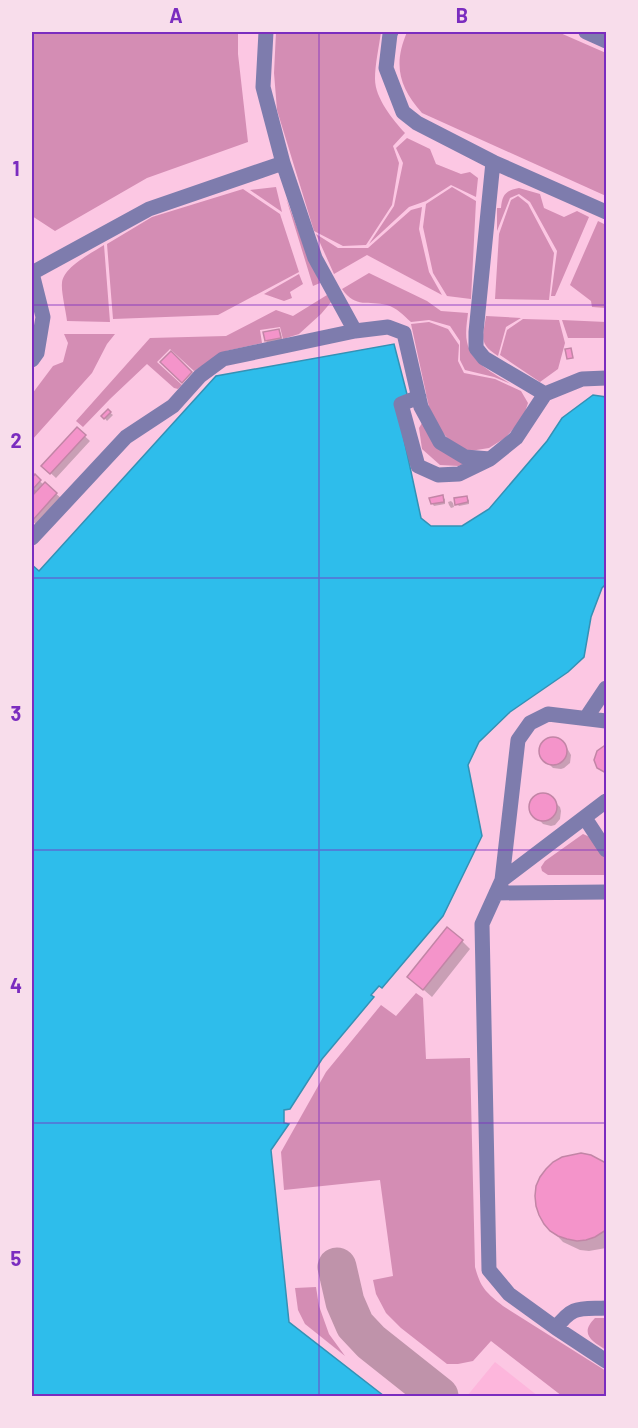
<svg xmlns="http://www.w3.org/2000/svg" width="638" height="1428" font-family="Barlow,sans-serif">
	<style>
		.built { fill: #fdb6dc }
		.green { fill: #d48db4 }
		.water { fill: #2ebdeb; stroke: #3491b5; stroke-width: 1.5 }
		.shadow { fill: #0003 }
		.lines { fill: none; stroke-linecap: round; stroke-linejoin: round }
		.taxiway { stroke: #bf93aa; stroke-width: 39 }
		.building { fill: #f494ca; stroke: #c285a6; stroke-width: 1.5 }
		.minor { stroke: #7e7cad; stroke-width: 15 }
		.grid { fill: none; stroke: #7b2cbf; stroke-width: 1.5; stroke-opacity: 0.55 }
		.neatline { fill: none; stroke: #7b2cbf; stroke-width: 2 }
		.grid-label { font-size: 20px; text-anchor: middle; font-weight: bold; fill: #7b2cbf }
	</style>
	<rect width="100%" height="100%" fill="#fcc7e3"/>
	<path class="built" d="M495,1362L538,1396H467Z"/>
	<path class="green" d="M32,32H238V54L248,142L147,178L55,231L32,216Z
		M276,32H381C379,47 375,64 375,79C375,98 393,120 405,133L393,146L399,163L392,205L366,245L343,246L314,231L277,110L274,73Z
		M407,32H558L606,53V196L422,113C399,87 393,65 407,32Z
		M407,138L430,149L436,164L461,174L470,172L478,178L476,197L451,185L426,201L409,207L369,244L394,206L403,163L396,148Z
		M276,187L282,212L250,190Z
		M452,187L476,201L471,299L447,296L433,273L423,227L426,204Z
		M519,188L540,194L544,208L564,217L577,211L589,217L555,296H551L557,251L530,202L519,194L510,198L497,231V208H501C502,195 506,190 519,188Z
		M243,189L280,214L299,272L218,315L113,319L107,244L152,217Z
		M518,196L528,204L554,253L549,300L495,299L499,234L511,200Z
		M286,198L309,259L320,283L313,286Z
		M422,207L419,229L429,272L442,295L367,255L334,274L316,234L338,248H368L411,210Z
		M598,221L606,225V308L592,307L591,301L570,285Z
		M104,245L110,322L67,321C66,311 61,292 62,283C63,267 92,253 104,245Z
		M369,273L427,301L441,311L468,313C467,322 465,333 467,342C471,363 495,374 511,384L494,377L465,370L460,360V341L450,326L429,320L411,322C403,315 397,308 387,305C368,300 356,309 342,289Z
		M299,274L303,284L290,292L292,298L284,301L264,294Z
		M327,295L332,301L321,314L299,334L283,339L280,327L260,330L262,343L226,351L194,371L170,349L157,362L182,385L178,389L174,388L147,364L110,399L83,427L76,421L150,338L226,336L276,310L293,316Z
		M486,316L521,318L506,327L498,356C478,343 483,338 486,316Z
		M523,319L559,320L565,343L558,369L540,382L500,355L507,330Z
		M562,320L606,322V338H568Z
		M429,322L448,329L459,345L458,361L464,373L495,379L521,391L528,403L523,418L505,438L489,448L470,451L454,445L440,430L429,407L411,324Z
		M64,334H115L107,344L92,373L32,440V394L53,366L63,362L68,343Z
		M422,423L467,463L459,466L440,465L422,449L419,428Z
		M583,834L592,838L606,857V875H548L542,871L541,867L545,861Z
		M416,993L423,998L426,1059L470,1058L475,1267C481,1289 486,1292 503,1306L606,1371V1396H562L491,1341L473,1361L458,1364H447L401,1328L386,1313L376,1294L373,1280L393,1276L380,1180L284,1190L281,1152L326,1072L381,1005L396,1016Z
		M316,1287L319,1306L329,1334L345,1356L305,1324L298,1310L295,1288Z
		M595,1318H606V1350C592,1341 579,1334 595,1318Z"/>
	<path class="water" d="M394,344L408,398L396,402L421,518L431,526H462L489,509L547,441L562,418L593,395L606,397V584L602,588L591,617L584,657L568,672L510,712L479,742L468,765L482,836L443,916L382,988L379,986L371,995L374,997L322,1059L290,1109L284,1110V1123L289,1124L271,1150L289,1322L384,1396H32V565L39,571L216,376Z"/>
	<path class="shadow" d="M278,330L281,333L282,340L268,343L266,341Z
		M108,411L113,415L107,421L103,416Z
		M77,429L90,441L56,478L43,466Z
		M35,477L44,485L45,484L62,499L37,526L32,520V480Z
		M442,497L445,499V504L434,506L432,503Z
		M466,498L469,500V504L459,506L457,504Z
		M451,501L453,503L454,507L451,508L449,505L448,502Z
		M553,739L561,742L567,748L571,755L570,763L564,768L561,769L553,768L550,765L543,759L541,751L543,744L546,741Z
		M540,795L548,796L560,807L561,811L560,819L555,825L551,826L543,824L532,812L531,803L533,800Z
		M462,941L470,949L432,997L409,977Z
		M599,1160L606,1165V1248L589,1251L580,1250L563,1242L545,1223Z"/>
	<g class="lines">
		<path class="taxiway" d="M337,1267L345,1302L355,1325L371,1342L439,1396"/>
	</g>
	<path class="building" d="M279,329L281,338L265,341L263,332Z
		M571,348L573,358L567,359L565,349Z
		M171,351L192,372L182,383L160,362Z
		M108,409L111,412L104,419L101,416Z
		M77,427L86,435L50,474L41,466Z
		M35,474L41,480L33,489L35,491L32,494V478Z
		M45,482L57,493L32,521V496Z
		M443,495L444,502L431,504L429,498Z
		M467,496L468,502L455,505L454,498Z
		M539 751a14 14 0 1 1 28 0a14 14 0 1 1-28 0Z
		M604,746H606V773L597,768L594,760L597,751Z
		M529 807a14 14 0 1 1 28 0a14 14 0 1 1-28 0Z
		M447,927L463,940L423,990L407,977Z
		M581,1153L591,1155L606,1163V1230L595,1237L586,1240L577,1241L567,1239L558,1236L550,1231L544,1224L539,1215L536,1206L535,1196L536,1186L540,1177L546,1169L553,1162L562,1157Z"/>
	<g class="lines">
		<path class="minor" d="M266,32L263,87L283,163L315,258L355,331
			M391,32L390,34L386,68L403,112L417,123L493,162L606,212
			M586,32L606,41
			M493,162L476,332V348L484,358L545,394
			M32,273L149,209L283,163
			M32,273L43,317L37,353L32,360
			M419,397L401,404L418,466L438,475L459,474L490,459
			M32,538L126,437L173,406L200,376L223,359L355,331L388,327L404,333L421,407L440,442L465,457L490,459L516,438L545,394L582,379L606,378
			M586,718L606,688
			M606,721L548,714L530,723L518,740L502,880L482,924L489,1270L509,1294L556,1328L606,1361
			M585,818L606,850
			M502,880L606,801
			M496,893L606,892
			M556,1328C573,1305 579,1309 606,1308"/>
	</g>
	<path class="grid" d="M319,32V1396M32,305H606M32,578H606M32,850H606M32,1123H606"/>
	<rect width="638" height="1428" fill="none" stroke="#f8ddeb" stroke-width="66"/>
	<rect x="33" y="33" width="572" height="1362" class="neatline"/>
	<g class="grid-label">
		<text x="176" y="23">A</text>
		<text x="462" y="23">B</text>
		<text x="16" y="176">1</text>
		<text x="16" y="448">2</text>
		<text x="16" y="721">3</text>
		<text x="16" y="993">4</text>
		<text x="16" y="1266">5</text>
	</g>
</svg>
